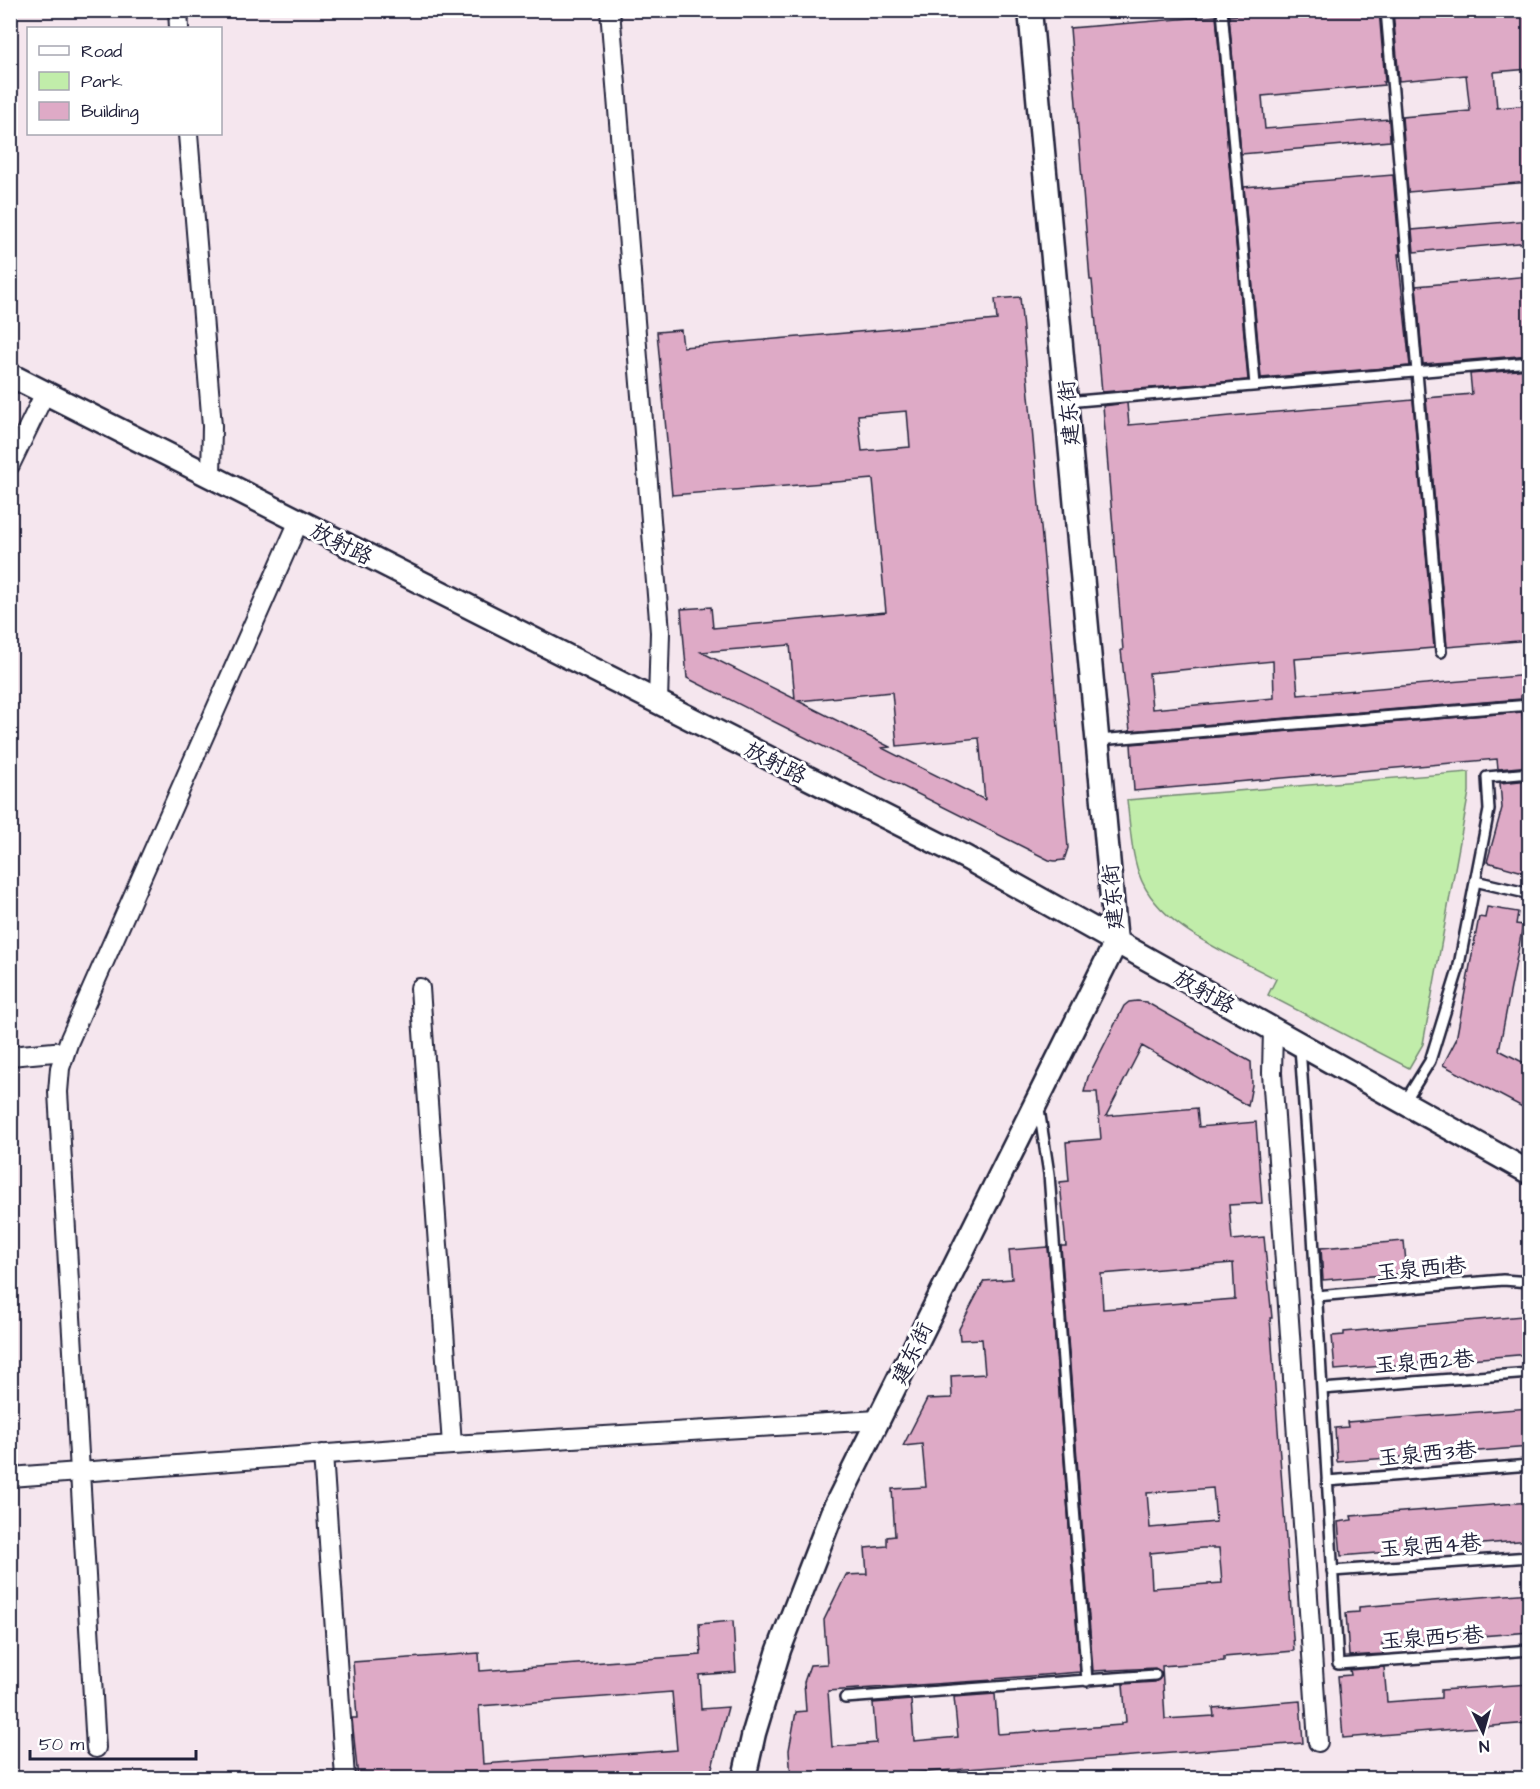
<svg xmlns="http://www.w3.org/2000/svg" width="1540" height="1789" font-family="'Architects Daughter','LXGW WenKai TC',sans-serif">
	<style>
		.green { fill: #c1edaa; stroke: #728872; stroke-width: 1.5 }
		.building { fill: #deaac6; stroke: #22223b; stroke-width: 1.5; fill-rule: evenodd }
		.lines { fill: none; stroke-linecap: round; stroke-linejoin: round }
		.service-casing { stroke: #22223b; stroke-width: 14 }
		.minor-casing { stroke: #22223b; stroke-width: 22 }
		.tertiary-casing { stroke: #22223b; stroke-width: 27 }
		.service { stroke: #fff; stroke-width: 9 }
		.minor { stroke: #fff; stroke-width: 18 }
		.tertiary { stroke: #fff; stroke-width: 22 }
		.labels { text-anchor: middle; stroke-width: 6; stroke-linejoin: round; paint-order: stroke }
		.street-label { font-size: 22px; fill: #22223b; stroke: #fff }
	</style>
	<rect width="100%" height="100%" fill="#f5e6ee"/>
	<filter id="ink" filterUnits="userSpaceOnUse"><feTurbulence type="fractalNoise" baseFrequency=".0167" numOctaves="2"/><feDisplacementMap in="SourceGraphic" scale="12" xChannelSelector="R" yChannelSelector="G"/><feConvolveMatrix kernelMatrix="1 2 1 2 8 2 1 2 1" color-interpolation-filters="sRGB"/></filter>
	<g filter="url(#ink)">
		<path class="green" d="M1469,772V792L1423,1044L1409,1068L1268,995L1276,979C1230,954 1157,927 1139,874C1131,851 1130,824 1127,800Z"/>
		<path class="building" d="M1297,10H1379L1385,82H1383L1384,85L1262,96L1265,129L1389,119L1390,141L1241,154L1229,16Z
			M1393,10H1530V69L1494,72L1497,108L1530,105V182L1408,192L1402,117L1470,111L1466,75L1399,81Z
			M1216,16L1248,380L1102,392L1092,280H1090L1070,28Z
			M1393,175L1400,254H1398L1410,366L1261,378L1244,187Z
			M1530,220V242L1414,252L1412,230Z
			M1530,276V355L1423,364L1416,286Z
			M1020,297L1045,571L1068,848L1064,860L1055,861L1049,860L687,678L681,609L711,607L713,628L886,612L873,479L672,495L657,332L681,330L683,347L997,320L995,299ZM907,411L910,447L862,451L858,415ZM790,645L795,699L701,652ZM892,692L897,746L979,738L985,800L882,748L890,747L798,701Z
			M1530,369V640L1447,647L1426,398L1472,394L1470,374Z
			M1413,400L1434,648L1295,659L1298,695L1530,675V695L1521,696V699L1130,731L1121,650H1123L1103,406L1127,403L1129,425ZM1273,661L1274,698L1152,709L1149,673Z
			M1522,712L1524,733H1530V766L1498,769L1497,759L1134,791L1131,744Z
			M1530,780V874L1487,862L1502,808L1500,783Z
			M1487,907L1518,912L1516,924L1523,925L1499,1050L1530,1066V1111L1443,1065L1456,1040L1479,917L1485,918Z
			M1137,1001L1146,1002L1251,1062L1252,1085L1248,1106L1142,1046L1106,1116L1197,1108L1199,1127L1256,1122L1262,1203L1229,1205L1232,1240L1264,1237L1272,1318H1270L1294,1651L1224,1657V1661L1162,1666L1165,1719L1214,1716L1213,1708L1300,1701L1303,1743L835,1779H791L789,1750L796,1712L806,1711L804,1682L810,1665L827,1664L824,1620L846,1575L867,1574L865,1548L887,1546V1537L895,1536L892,1489L926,1487L922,1444L903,1446L927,1399L952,1398L951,1376L985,1374L982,1339L960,1340L959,1329L984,1281L1012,1279L1009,1250L1048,1247L1080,1672L994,1679V1680L828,1691L832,1747L876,1743L873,1703L911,1700L914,1741L958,1737L954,1697L995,1694L998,1734L1121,1725V1723L1126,1722L1123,1684L1155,1682L1161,1677V1672L1155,1668L1093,1671L1061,1246H1066L1060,1182L1069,1181L1066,1142L1101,1139L1097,1092H1084L1088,1077L1124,1006L1129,1002ZM1233,1263L1235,1299L1103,1309L1101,1274ZM1213,1488L1216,1522L1150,1528L1147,1493ZM1202,1548H1219L1222,1583L1152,1588L1150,1553Z
			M1404,1241L1407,1273L1323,1280L1321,1248Z
			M1522,1316V1321L1530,1320V1354L1335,1370L1332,1336L1344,1335V1332Z
			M1530,1408V1447L1337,1462L1335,1428L1348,1427L1347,1422Z
			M1530,1502V1540L1341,1556L1338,1522L1352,1520L1351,1516Z
			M1530,1593V1632L1382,1644L1383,1654L1349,1656L1346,1613L1359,1612V1607Z
			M733,1621L736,1672L699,1675L701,1709L728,1707L709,1779H358L352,1718H357L353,1662L479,1653L480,1671L701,1655L699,1624ZM672,1692L677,1750L483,1764L479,1706Z
			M1384,1667L1387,1702L1441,1698V1690L1530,1684V1723L1343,1738L1338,1676L1351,1675L1350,1670Z"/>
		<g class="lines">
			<defs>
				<path id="service" d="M1222,10L1255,385
					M1386,10L1441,652
					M1066,402L1530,362
					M1098,740L1530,705
					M1475,881L1530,894
					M1300,1047L1313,1235L1338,1664L1530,1650
					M1404,1103L1430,1061L1458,970L1489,810L1487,777L1530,773
					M1039,1109L1049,1174L1087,1681
					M1316,1296L1503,1280L1530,1282
					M1322,1389L1530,1373
					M1327,1481L1530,1465
					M1332,1571L1530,1557
					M845,1698L1155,1675"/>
				<path id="minor" d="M178,10L179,28
					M610,10L660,632L658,702
					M188,134L212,426L211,477
					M10,465L45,393
					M420,988L452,1445
					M1273,1029L1272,1073L1318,1742
					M10,1056L65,1051
					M323,1454L345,1778
					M10,1477L452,1445L878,1420
					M96,1748L58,1092L60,1068L69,1041L299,521"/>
				<path id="tertiary" d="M10,375L965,857L1530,1173
					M744,1778L754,1733L779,1650L832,1513L1116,942L1030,10"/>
			</defs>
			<use href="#service" class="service-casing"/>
			<use href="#minor" class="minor-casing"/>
			<use href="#tertiary" class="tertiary-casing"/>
			<use href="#service" class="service"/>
			<use href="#minor" class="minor"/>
			<use href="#tertiary" class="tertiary"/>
		</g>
	</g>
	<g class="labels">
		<g class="street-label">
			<text transform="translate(1068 413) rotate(-95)" y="8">建东街</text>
			<text transform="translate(342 543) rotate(27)" y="8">放射路</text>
			<text transform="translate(776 762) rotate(27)" y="8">放射路</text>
			<text transform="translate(1112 897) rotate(-95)" y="8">建东街</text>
			<text transform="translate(1205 991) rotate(29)" y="8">放射路</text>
			<text transform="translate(1421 1268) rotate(-5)" y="8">玉泉西1巷</text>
			<text transform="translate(911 1353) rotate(-64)" y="8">建东街</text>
			<text transform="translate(1424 1361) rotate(-4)" y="8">玉泉西2巷</text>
			<text transform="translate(1427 1453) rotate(-5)" y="8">玉泉西3巷</text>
			<text transform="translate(1430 1545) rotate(-4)" y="8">玉泉西4巷</text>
			<text transform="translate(1432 1637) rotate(-4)" y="8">玉泉西5巷</text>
		</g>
	</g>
	<rect width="1540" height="1789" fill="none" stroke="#fff" stroke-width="36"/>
	<rect x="18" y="18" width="1504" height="1753" fill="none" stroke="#22223b" stroke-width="2" filter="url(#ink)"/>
	<rect x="27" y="27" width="195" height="108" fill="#ffffff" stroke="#a7a7b1" stroke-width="1.5"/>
	<rect x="39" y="46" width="30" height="9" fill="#ffffff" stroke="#a7a7b1" stroke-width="1.5"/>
	<text x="81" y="57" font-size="18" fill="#22223b">Road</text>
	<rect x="39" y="72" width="30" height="18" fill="#c1edaa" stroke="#a7a7b1" stroke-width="1.5"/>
	<text x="81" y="87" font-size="18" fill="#22223b">Park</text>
	<rect x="39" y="102" width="30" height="18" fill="#deaac6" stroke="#a7a7b1" stroke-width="1.5"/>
	<text x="81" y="117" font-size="18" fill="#22223b">Building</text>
	<g transform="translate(1483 1732) rotate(175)" stroke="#ffffff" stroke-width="4.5" paint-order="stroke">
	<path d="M0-4.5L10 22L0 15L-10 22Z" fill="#22223b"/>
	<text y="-9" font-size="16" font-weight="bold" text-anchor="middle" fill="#22223b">N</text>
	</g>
	<path d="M30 1750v9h166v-9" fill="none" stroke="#22223b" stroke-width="3"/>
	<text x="39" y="1750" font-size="18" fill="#22223b" stroke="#ffffff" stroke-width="4.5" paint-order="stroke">50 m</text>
</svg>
